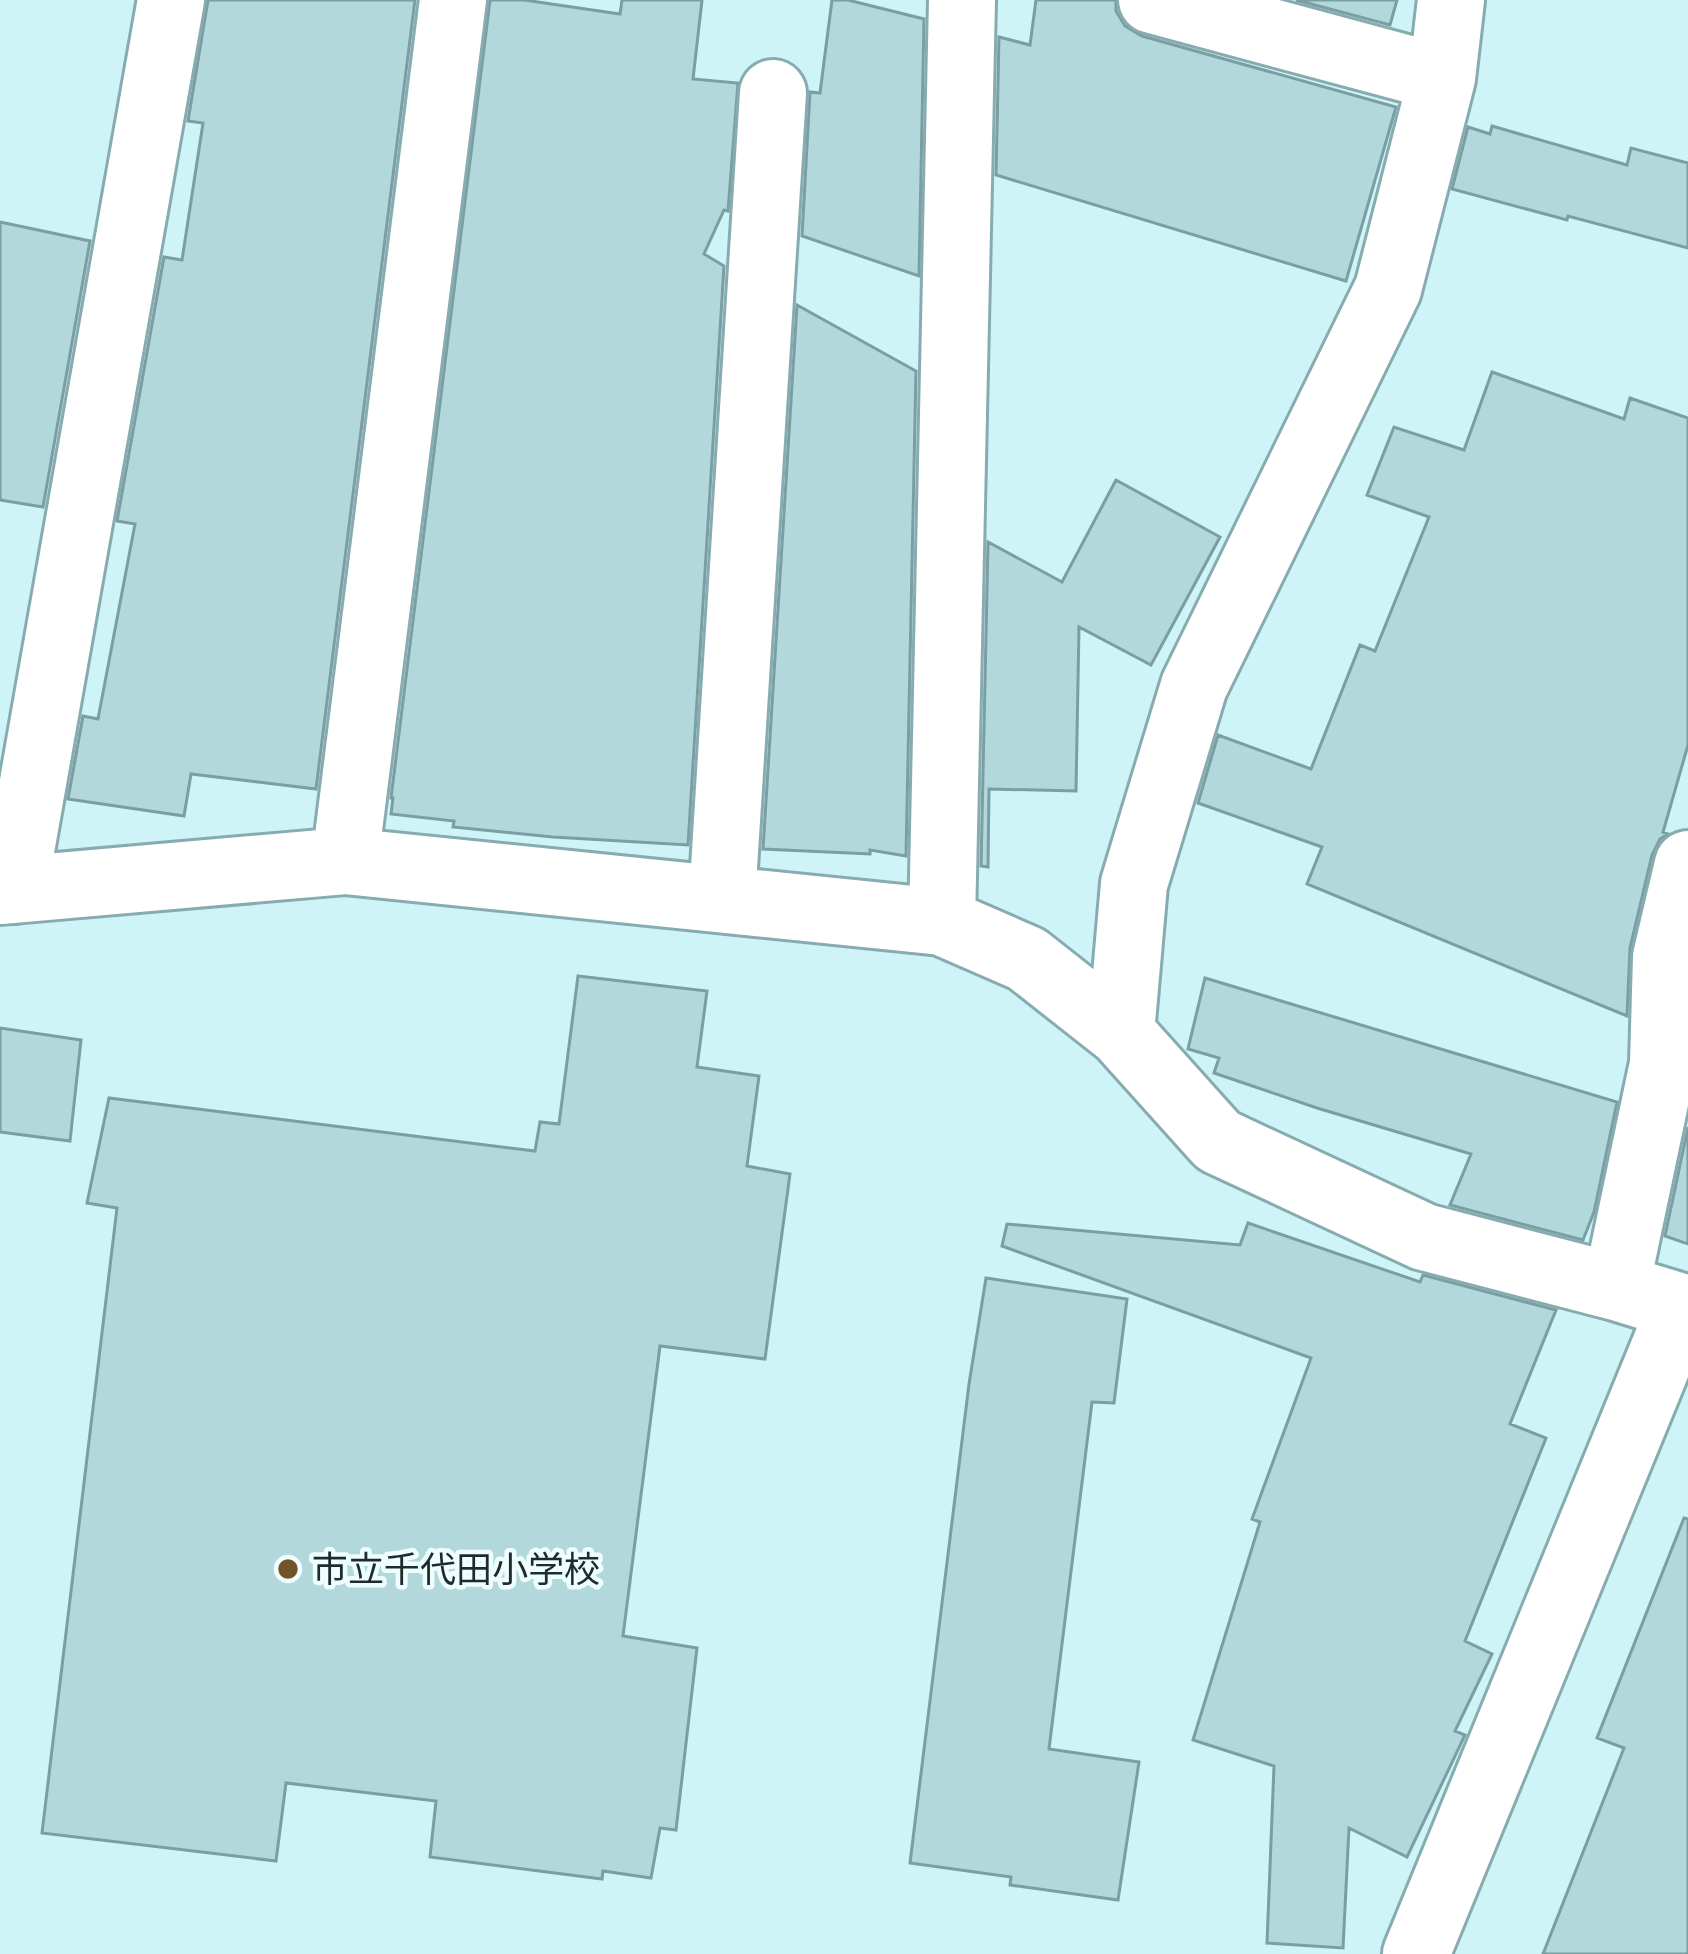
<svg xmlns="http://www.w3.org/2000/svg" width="1688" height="1954" font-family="'Exo 2','Noto Sans JP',sans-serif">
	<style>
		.building { fill: #b2d8dc; stroke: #7a9ea2; stroke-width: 3 }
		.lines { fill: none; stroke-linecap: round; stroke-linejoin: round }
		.street-casing { stroke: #87acb0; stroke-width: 72 }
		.street { stroke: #fff; stroke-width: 66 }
		.poi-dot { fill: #735329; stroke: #eefdfe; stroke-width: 4.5 }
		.labels { text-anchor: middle; stroke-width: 9; stroke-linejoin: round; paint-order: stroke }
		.poi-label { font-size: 36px; fill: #1d2b2d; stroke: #eefdfe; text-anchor: start }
	</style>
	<rect width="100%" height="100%" fill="#cef4f8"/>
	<path class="building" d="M208,0H415L316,789L191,774L184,816L68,799L83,716L98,719L135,524L117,521L164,257L182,260L203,123L188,121Z
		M490,0H524L620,14L622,0H702L693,79L738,83L728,211L724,210L704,254L724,266L688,845L553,837L453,827L454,821L391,814L393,798H391Z
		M832,0H848L924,19L919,276L802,236L810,92L820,93Z
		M1036,0H1116V11L1125,26L1142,36L1396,107L1346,281L996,175L999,37L1030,45Z
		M1296,0H1397L1390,25Z
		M1492,126L1627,165L1631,148L1688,163V248L1568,216L1567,220L1452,189L1468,127L1490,134Z
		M0,222L90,241L43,507L0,500Z
		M797,305L916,371L906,856L870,850V854L763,849Z
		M1492,372L1624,419L1630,398L1688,418V745L1663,832L1668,834L1660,839L1652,855L1630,948L1627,1016L1307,884L1322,847L1198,803L1218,735L1311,769L1360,645L1375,651L1429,517L1367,495L1394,427L1464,450Z
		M1116,480L1220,537L1151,665L1079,627L1076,791L989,789L988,867L981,866L988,542L1062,582Z
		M578,976L707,991L697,1067L759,1076L747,1166L790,1174L765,1359L660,1346L623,1636L697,1648L676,1830L660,1828L651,1878L603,1871L602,1879L430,1857L436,1801L286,1783L276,1861L42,1833L117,1208L87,1203L109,1098L535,1151L540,1122L559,1124Z
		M1205,978L1617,1102L1594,1212L1583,1240L1450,1205L1471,1154L1317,1108L1214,1073L1219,1058L1188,1049Z
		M0,1028L81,1040L70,1141L0,1132Z
		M1688,1127V1244L1665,1236Z
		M1248,1223L1420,1282L1423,1275L1556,1310L1510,1424L1546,1438L1465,1641L1492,1654L1455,1731L1465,1735L1407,1857L1349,1828L1343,1948L1267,1943L1274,1766L1193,1740L1260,1522L1252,1519L1311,1358L1002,1246L1007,1224L1240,1245Z
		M986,1278L1127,1299L1114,1403L1092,1402L1049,1749L1139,1762L1118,1900L1010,1885L1011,1877L910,1863L969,1384Z
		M1684,1518L1688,1519V1954H1543L1624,1748L1597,1738Z"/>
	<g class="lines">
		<defs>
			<path id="street" d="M1152,0L1442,78
				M345,861L453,0
				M14,890L171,0
				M0,891L345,861L942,922L1027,959L1121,1033L1218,1141L1424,1237L1616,1287L1688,1309
				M722,899L773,93
				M942,922L962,0
				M1121,1033L1134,884L1194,686L1388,289L1442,78L1451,0
				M1616,1287L1663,1064L1666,957L1688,864
				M1416,1954L1681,1307"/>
		</defs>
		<use href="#street" class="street-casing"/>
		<use href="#street" class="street"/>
	</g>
	<circle class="poi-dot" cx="288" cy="1569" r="12"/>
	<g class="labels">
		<g class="poi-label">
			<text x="312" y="1582">市立千代田小学校</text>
		</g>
	</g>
</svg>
